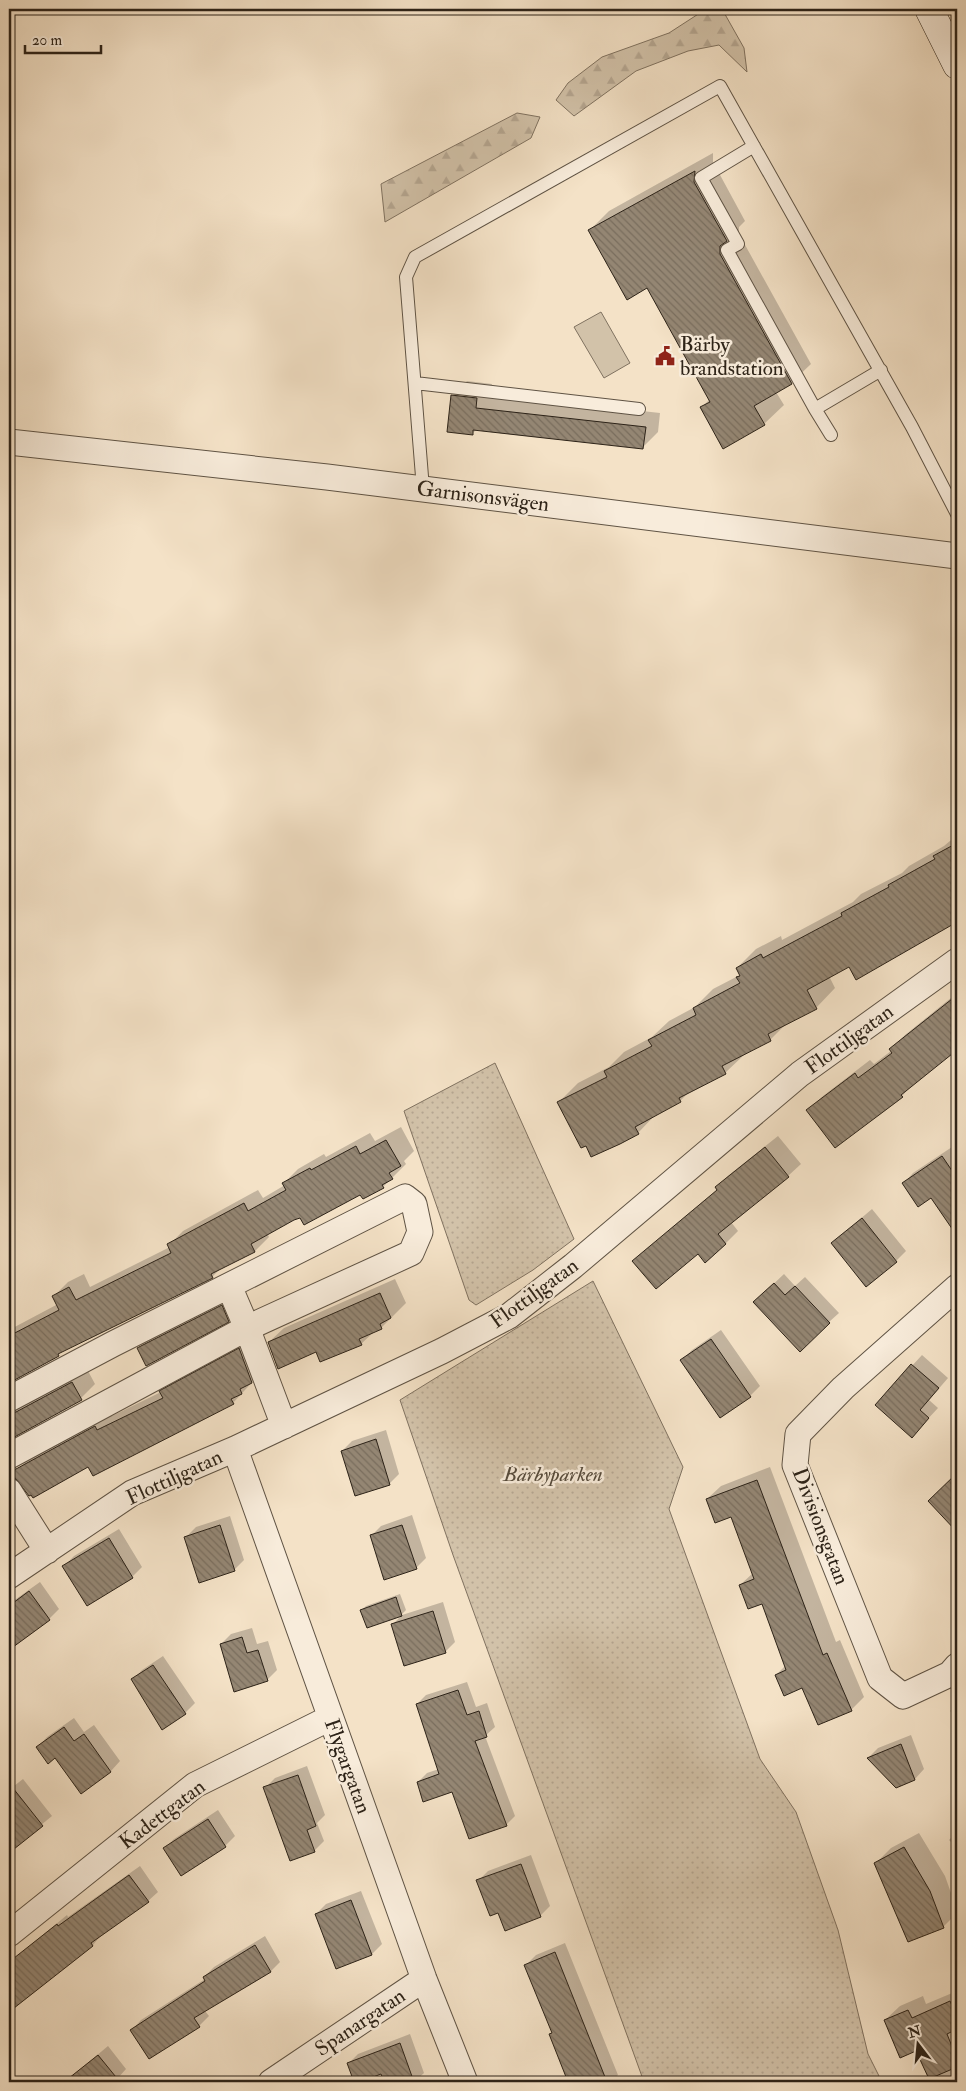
<svg xmlns="http://www.w3.org/2000/svg" width="966" height="2091" font-family="'IM FELL Double Pica',serif">
	<style>
		.grass { fill: #d2c2a9; stroke: #807260 }
		.forest { fill: url(#forest-firs); stroke: #807260 }
		.park { fill: url(#park-dots); stroke: #807260 }
		.shadow { fill: #0003 }
		.building { fill: url(#building-back-hatch); stroke: #2d2318 }
		.lines { fill: none; stroke-linecap: round; stroke-linejoin: round }
		.lane-casing { stroke: #5f5344; stroke-width: 14 }
		.street-casing { stroke: #5f5344; stroke-width: 27 }
		.secondary-casing { stroke: #2d2318; stroke-width: 29 }
		.lane { stroke: #f8ecdb; stroke-width: 12 }
		.street { stroke: #f8ecdb; stroke-width: 25 }
		.secondary { stroke: #f8ecdb; stroke-width: 28 }
		.labels { text-anchor: middle; stroke-width: 5; stroke-linejoin: round; paint-order: stroke }
		.poi-label { font-size: 21px; fill: #2d2318; stroke: #f8ecdb; text-anchor: start }
		.street-label { font-size: 21px; fill: #2d2318; stroke: #f8ecdb }
		.park-label { font-size: 21px; font-style: italic; fill: #564b3c; stroke: #f8ecdb }
	</style>
	<defs>
		<pattern id="forest-firs" width="22" height="20" patternUnits="userSpaceOnUse" patternTransform="scale(1.25)"><rect width="22" height="20" fill="#d2c2a9"/><path d="M5 1l3.5 6h-7zM16 11l3.5 6h-7z" fill="#b5a691"/></pattern>
		<pattern id="park-dots" width="8" height="8" patternUnits="userSpaceOnUse" patternTransform="scale(1.25)"><rect width="8" height="8" fill="#d2c2a9"/><path d="M2 2h.1M6 6h.1" fill="none" stroke="#b5a691" stroke-width="1.8" stroke-linecap="round"/></pattern>
		<pattern id="building-back-hatch" width="6" height="6" patternUnits="userSpaceOnUse" patternTransform="scale(1.25)"><rect width="6" height="6" fill="#948673"/><path d="M-1 5l2 2M0 0l6 6M5-1l2 2" fill="none" stroke="#796d5d"/></pattern>
	</defs>
	<rect width="100%" height="100%" fill="#f4e2c7"/>
	<filter id="stains"><feTurbulence type="fractalNoise" baseFrequency=".004" numOctaves="4"/><feColorMatrix values="0 0 0 0 .2 0 0 0 0 .09 0 0 0 0 .02 0 0 0 .5 -.17"/></filter>
	<radialGradient id="worn" r=".72"><stop offset=".6" stop-color="#630" stop-opacity="0"/><stop offset="1" stop-color="#630" stop-opacity=".3"/></radialGradient>
	<path class="grass" d="M601,312L630,363L604,378L574,327Z"/>
	<path class="forest" d="M706,9H722L744,48L747,72L719,45L688,51L636,71L574,116L556,100L568,83L602,57L669,33Z
		M517,113L540,117L531,138L385,222L381,184Z"/>
	<path class="park" d="M495,1063L574,1239L533,1270L476,1305L469,1300L404,1111Z
		M593,1281L683,1467L669,1509L760,1759L796,1812L838,1930L868,2054L882,2082H644L453,1555L400,1400Z"/>
	<path class="shadow" d="M713,153V162L745,221L739,227V234L811,364L791,383L776,392L784,405L764,424L702,407L710,399L648,286L590,230L609,211Z
		M467,381L492,384L490,394L660,413L658,432L643,447L477,429L473,433L452,396Z
		M957,835V921L856,979L849,966L829,976L835,988L816,1008L787,1023L770,1040L745,1054L725,1073L691,1090L680,1101L657,1113L638,1133L586,1144L559,1102L578,1083L609,1067L624,1052L652,1037L669,1021L695,1007L713,989L740,975L737,968L756,949L781,936L782,940L853,902L861,894L902,873L909,866L944,846Z
		M957,993V1048L916,1081L902,1096L808,1110L823,1096L870,1060L874,1064L891,1051L890,1050L905,1035Z
		M401,1127L414,1151L404,1161L406,1164L383,1187L361,1193L301,1216L267,1233L269,1237L255,1251L221,1268L212,1277L63,1350L58,1355L9,1382V1330L58,1304L54,1296L68,1282L84,1274L90,1287L170,1247L169,1245L183,1231L258,1190L263,1198L285,1185L284,1183L298,1169L324,1154L326,1157L370,1133L375,1141Z
		M778,1136L801,1164L788,1176L731,1222L738,1231L725,1244L698,1253L634,1261L718,1189L716,1187L729,1175Z
		M952,1147L957,1154V1209L946,1217L932,1196L904,1183L913,1173Z
		M872,1209L906,1251L896,1261L832,1243Z
		M784,1274L795,1286L805,1277L839,1313L829,1322L765,1292Z
		M395,1279L406,1303L381,1328L375,1331L361,1344L317,1350L269,1342L284,1328Z
		M232,1296L238,1311L228,1321L138,1348L148,1339Z
		M721,1330L760,1386L750,1396L682,1360L692,1350Z
		M254,1335L256,1378L233,1403L88,1465L31,1497L27,1490L19,1498L15,1510L9,1516V1472L12,1470L14,1473L25,1462L47,1446L110,1412L112,1416L161,1392L176,1377Z
		M922,1355L948,1378L929,1400L938,1408L912,1436L876,1405Z
		M87,1369L95,1384L81,1398L9,1435V1386Z
		M386,1430L399,1474L389,1484L342,1451L352,1441Z
		M770,1467L836,1642L840,1640L864,1697L851,1710L776,1675L786,1665L763,1602L740,1585L753,1573L732,1516L707,1499L721,1486Z
		M957,1474V1526L955,1528L939,1491Z
		M412,1515L426,1558L416,1568L371,1536L381,1526Z
		M230,1516L244,1560L234,1570L186,1537L196,1527Z
		M119,1529L142,1567L132,1577L64,1566L74,1556Z
		M40,1582L59,1609L49,1619L9,1650V1604Z
		M400,1594L406,1610L401,1615L362,1610L366,1606Z
		M443,1602L455,1642L445,1652L393,1624L402,1615Z
		M252,1628L257,1644L268,1641L277,1670L267,1680L221,1644L231,1634Z
		M163,1656L195,1703L185,1713L133,1680L142,1670Z
		M467,1682L476,1707L487,1703L495,1727L485,1736L515,1816L506,1825L453,1790L418,1782L427,1773L439,1769L417,1704L426,1695Z
		M957,1704V1717L950,1711Z
		M74,1718L84,1732L94,1725L120,1761L111,1771L81,1792L55,1757L38,1747L47,1737Z
		M911,1735L924,1769L915,1779L896,1786L868,1758L878,1748Z
		M307,1766L325,1815L317,1823L324,1841L314,1851L265,1788L275,1778Z
		M23,1779L52,1816L13,1848L9,1843V1780L14,1786Z
		M218,1810L235,1836L225,1846L164,1849L174,1839Z
		M957,1832V1848L949,1840Z
		M919,1833L945,1876L957,1910V1913L943,1927L876,1863L891,1848Z
		M531,1855L550,1906L540,1916L478,1881L488,1871Z
		M140,1866L158,1892L148,1901L102,1934L93,1945L24,1999L9,2013V1971L19,1963L15,1958L67,1915L68,1917Z
		M361,1891L382,1944L372,1954L316,1914L326,1904Z
		M265,1936L280,1962L271,1971L205,2011L209,2016L199,2026L132,2030L141,2020L205,1979L204,1977L214,1967Z
		M565,1943L618,2075L611,2082H570L550,2035L553,2032L526,1965L536,1955Z
		M957,1991V2082H931L917,2049L885,2020L900,2006L923,1996L926,2004Z
		M410,2034L424,2073L414,2082H385L381,2073L355,2082L348,2064L358,2054Z
		M108,2046L126,2069L117,2079L112,2082H65Z"/>
	<path class="building" d="M695,171L694,182L727,241L720,246V254L792,384L754,406L765,425L723,449L700,407L710,402L647,288L627,300L588,230Z
		M451,395L477,398L476,408L646,427L643,449L473,430V435L447,432Z
		M957,843V922L856,980L849,967L807,990L817,1009L768,1034L771,1041L722,1066L726,1074L679,1098L681,1102L635,1127L639,1134L620,1144L591,1157L586,1146L581,1148L557,1102L607,1077L604,1071L652,1046L648,1040L696,1015L693,1008L740,983L736,977L740,976L736,968L761,954L763,958L842,916L841,913L889,887L888,885L935,859L933,856Z
		M957,995V1050L901,1095L903,1097L835,1148L806,1110L855,1073L858,1078L892,1053L889,1049Z
		M386,1140L401,1166L389,1173L393,1179L382,1185L384,1188L363,1199L360,1195L304,1225L300,1218L294,1220L251,1244L255,1252L211,1274L213,1278L58,1354L59,1356L9,1383V1336L59,1310L52,1296L69,1287L76,1300L171,1253L167,1244L244,1203L248,1211L286,1190L282,1183L310,1168L311,1170L356,1146L360,1154Z
		M765,1147L789,1177L718,1234L726,1244L705,1263L698,1254L656,1289L632,1261L717,1190L715,1187Z
		M942,1156L957,1178V1236L931,1198L918,1207L902,1183Z
		M862,1218L897,1262L866,1287L831,1243Z
		M774,1283L785,1295L795,1286L830,1323L800,1352L753,1302Z
		M380,1293L391,1318L380,1324L382,1329L359,1339L362,1345L320,1362L316,1352L278,1369L268,1342Z
		M222,1305L229,1322L146,1366L137,1348Z
		M711,1339L751,1397L720,1418L680,1360Z
		M239,1348L252,1383L240,1389L242,1394L231,1399L234,1404L93,1476L88,1467L33,1498L31,1495L29,1496L16,1479L9,1477V1470L16,1469L95,1426L97,1430L163,1398L159,1391Z
		M911,1364L939,1388L920,1410L929,1418L912,1438L875,1405Z
		M72,1382L82,1400L9,1440V1413L16,1412Z
		M376,1439L390,1485L355,1496L341,1451Z
		M957,1473V1532L928,1501Z
		M757,1480L823,1655L827,1653L852,1711L818,1725L802,1688L784,1696L775,1675L786,1670L762,1604L748,1609L739,1585L754,1579L731,1517L715,1523L706,1499Z
		M220,1525L235,1571L199,1583L184,1537Z
		M402,1525L417,1569L384,1580L370,1535Z
		M109,1538L133,1578L87,1606L62,1566Z
		M29,1591L50,1620L9,1650V1606Z
		M396,1597L402,1616L367,1628L360,1610Z
		M433,1611L446,1653L404,1666L391,1624Z
		M242,1637L247,1653L258,1650L268,1681L234,1692L220,1644Z
		M153,1665L186,1714L162,1730L131,1679Z
		M458,1690L467,1715L479,1711L487,1737L475,1741L507,1826L469,1839L452,1792L423,1802L417,1782L439,1774L416,1704Z
		M64,1727L74,1741L84,1734L111,1772L81,1794L55,1758L48,1764L36,1747Z
		M901,1744L915,1780L896,1788L867,1758Z
		M298,1775L316,1826L307,1830L315,1852L290,1861L263,1787Z
		M9,1783L43,1826L9,1853Z
		M208,1819L226,1847L181,1876L163,1848Z
		M904,1847L930,1891L944,1928L908,1942L874,1863Z
		M521,1864L541,1917L505,1931L498,1913L490,1916L476,1880Z
		M129,1875L149,1902L91,1943L93,1946L9,2012V1962L57,1924L58,1926Z
		M351,1900L372,1955L336,1969L315,1914Z
		M255,1945L271,1972L194,2018L200,2027L149,2059L130,2030L205,1981L203,1977Z
		M555,1952L607,2082H568L549,2034L552,2033L524,1965Z
		M950,2001L957,2018V2029L947,2034L957,2059V2067L929,2079L916,2051L900,2058L884,2020L908,2010L912,2018Z
		M400,2043L414,2082H384L381,2074L360,2082H354L347,2063Z
		M98,2055L120,2082H64Z"/>
	<g class="lines">
		<defs>
			<path id="lane" d="M754,146L701,178L738,244L727,250L815,409
				M415,383L639,409
				M831,435L815,409L881,370
				M423,489L406,277L415,257L720,86L912,427L957,514"/>
			<path id="street" d="M9,442L327,477L957,556
				M957,1287L843,1388L798,1434L795,1465L880,1678L903,1696L950,1674L957,1666
				M9,1399L113,1344L405,1197L414,1204L420,1232L411,1253L247,1328L229,1286
				M235,1449L424,1979L465,2082
				M9,1456L247,1328L284,1426
				M9,1491L47,1551
				M9,1576L132,1493L235,1449L442,1351L509,1316L573,1266L800,1074L957,961
				M9,1934L195,1785L330,1718
				M271,2082L424,1979"/>
			<path id="secondary" d="M929,9L957,65"/>
		</defs>
		<use href="#lane" class="lane-casing"/>
		<use href="#street" class="street-casing"/>
		<use href="#secondary" class="secondary-casing"/>
		<use href="#lane" class="lane"/>
		<use href="#street" class="street"/>
		<use href="#secondary" class="secondary"/>
	</g>
	<defs>
		<symbol id="civic-bare" viewBox="-9 -9 18 18"><path d="M-.6-6.5H3V-4.5H.6V-3L4-1V1h2V6H-6V1h2V-1L-.6-3ZM-1.2 2.5V6h2.4V2.5Z" fill="#8f2418" stroke="#f8ecdb" stroke-width="2.5" paint-order="stroke"/></symbol>
	</defs>
	<g fill-rule="evenodd">
		<use href="#civic-bare" x="651" y="342" width="28" height="28"/>
	</g>
	<g class="labels">
		<g class="poi-label">
			<text x="680" y="351">Bärby<tspan x="680" dy="24">brandstation</tspan></text>
		</g>
		<g class="street-label">
			<text transform="translate(483 496) rotate(7)" y="7">Garnisonsvägen</text>
			<text transform="translate(849 1039) rotate(-36)" y="7">Flottiljgatan</text>
			<text transform="translate(534 1293) rotate(-36)" y="7">Flottiljgatan</text>
			<text transform="translate(174 1477) rotate(-25)" y="7">Flottiljgatan</text>
			<text transform="translate(821 1526) rotate(69)" y="7">Divisionsgatan</text>
			<text transform="translate(348 1766) rotate(70)" y="7">Flygargatan</text>
			<text transform="translate(162 1814) rotate(-37)" y="7">Kadettgatan</text>
			<text transform="translate(360 2022) rotate(-34)" y="7">Spanargatan</text>
		</g>
		<g class="park-label">
			<text x="553" y="1481">Bärbyparken</text>
		</g>
	</g>
	<rect width="966" height="2091" fill="none" stroke="#f4e2c7" stroke-width="30"/>
	<rect x="10" y="10" width="946" height="2071" fill="none" stroke="#2d2318" stroke-width="2.5"/>
	<rect x="15" y="15" width="936" height="2061" fill="none" stroke="#2d2318"/>
	<g transform="translate(918 2044) rotate(344)" stroke="#f8ecdb" stroke-width="4" paint-order="stroke">
	<path d="M0-4L9 19L0 12L-9 19Z" fill="#2d2318"/>
	<text y="-8" font-size="14" font-weight="bold" text-anchor="middle" fill="#2d2318">N</text>
	</g>
	<path d="M25 45v8h76v-8" fill="none" stroke="#2d2318" stroke-width="2.5"/>
	<text x="32" y="45" font-size="15" fill="#2d2318" stroke="#f8ecdb" stroke-width="4" paint-order="stroke">20 m</text>
	<rect width="100%" height="100%" filter="url(#stains)"/>
	<rect width="100%" height="100%" fill="url(#worn)"/>
</svg>
